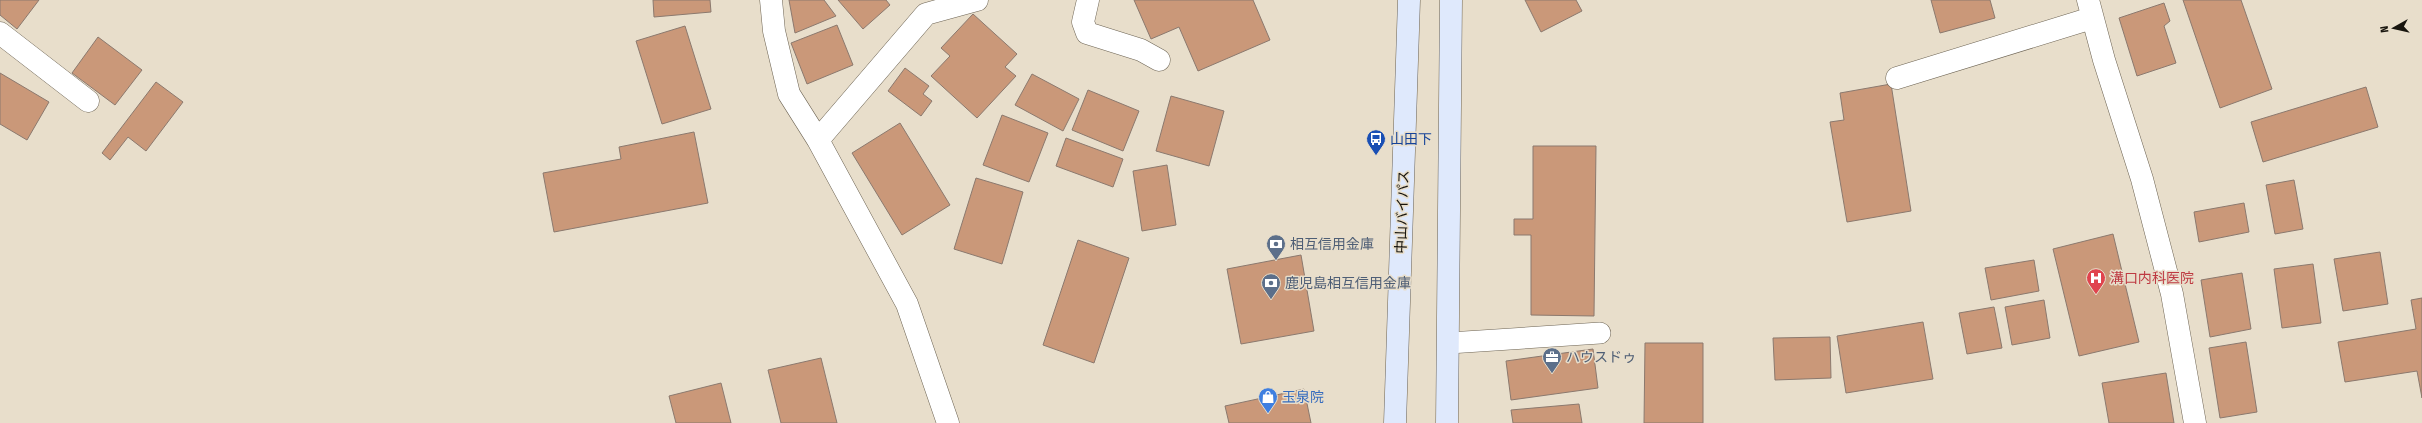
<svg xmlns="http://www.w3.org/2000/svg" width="2422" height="423" font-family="'Fira Sans Condensed','Noto Sans JP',sans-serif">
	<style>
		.building { fill: #ca9879; stroke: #8b796e }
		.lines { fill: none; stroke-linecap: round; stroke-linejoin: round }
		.lane-casing { stroke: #6d6454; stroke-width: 22 }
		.street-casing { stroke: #6d6454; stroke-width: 23 }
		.secondary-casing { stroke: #6d6454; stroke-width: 23 }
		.lane { stroke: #fff; stroke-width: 21 }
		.street { stroke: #fff; stroke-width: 22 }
		.secondary { stroke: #dfe9fc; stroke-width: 22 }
		.labels { text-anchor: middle; stroke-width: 3; stroke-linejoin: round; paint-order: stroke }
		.transit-label { font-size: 14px; fill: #164399; stroke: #e8decb; text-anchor: start }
		.street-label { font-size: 14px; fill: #18150e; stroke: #e8decb }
		.service-label { font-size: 14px; fill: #4e5e75; stroke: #e8decb; text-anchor: start }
		.health-label { font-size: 14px; fill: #be3a42; stroke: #e8decb; text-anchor: start }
		.shop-label { font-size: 14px; fill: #366cbe; stroke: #e8decb; text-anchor: start }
	</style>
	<rect width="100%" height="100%" fill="#e8decb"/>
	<path class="building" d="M0,0H39L17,29L0,15Z
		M653,0H710L711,12L654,17Z
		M789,0H824L836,16L795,33Z
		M838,0H886L890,5L863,29Z
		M1134,0H1253L1270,40L1198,71L1179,27L1151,39Z
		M1525,0H1576L1582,11L1541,32Z
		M1931,0H1990L1995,18L1940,33Z
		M2183,0H2241L2272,89L2220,108Z
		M2164,3L2170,21L2164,26L2176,63L2137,76L2119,18Z
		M973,14L1017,54L1005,67L1016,76L977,118L931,76L950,56L941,48Z
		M837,25L853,65L807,84L791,43Z
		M685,26L711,109L662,124L636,41Z
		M98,37L142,70L115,105L72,73Z
		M905,68L929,86L923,94L932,101L921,116L888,91Z
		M0,73L49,102L27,140L0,124Z
		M1032,74L1079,99L1063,131L1015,105Z
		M156,82L183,102L146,151L128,137L110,160L102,153Z
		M1891,84L1911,211L1847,222L1830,122L1844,120L1840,93Z
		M2366,87L2378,127L2263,162L2251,122Z
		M1088,90L1139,111L1123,151L1072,130Z
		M1171,96L1224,111L1209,166L1156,151Z
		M1002,115L1048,133L1029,182L983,165Z
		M900,123L950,205L902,235L852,153Z
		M694,132L708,203L554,232L543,173L621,159L619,147Z
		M1066,138L1123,159L1113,187L1056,166Z
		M1533,146H1596L1594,316L1531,315V235H1514V219H1533Z
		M1167,165L1176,225L1142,231L1133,171Z
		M976,178L1023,192L1002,264L954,249Z
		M2294,180L2303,229L2275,234L2266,185Z
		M2244,203L2249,232L2199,242L2194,212Z
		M2113,234L2139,342L2079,356L2053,249Z
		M1078,240L1129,258L1094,363L1043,345Z
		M2380,252L2388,304L2343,311L2334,259Z
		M1301,255L1314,331L1241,344L1227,269Z
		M2034,260L2039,291L1991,300L1985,268Z
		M2313,264L2321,323L2282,328L2274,269Z
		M2242,273L2251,329L2210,337L2201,280Z
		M2422,298V398L2417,371L2345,382L2338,342L2416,329L2411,300Z
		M2044,300L2050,338L2012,345L2005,307Z
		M1994,307L2002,348L1967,354L1959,313Z
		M1923,322L1933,379L1846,393L1837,336Z
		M1830,337L1831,378L1775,380L1773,338Z
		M2246,342L2257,412L2220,418L2209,348Z
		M1645,343H1703V423H1644Z
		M1593,349L1598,388L1511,400L1506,361Z
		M821,358L837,423H781L768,370Z
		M2166,373L2174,423H2109L2102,383Z
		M721,383L731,423H676L669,396Z
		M1304,389L1311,423H1229L1225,406Z
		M1579,404L1582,423H1513L1511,410Z"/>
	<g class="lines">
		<defs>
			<path id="lane" d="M1449,343L1600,333"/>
			<path id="street" d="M771,0L774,31L789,94L818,140L907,304L948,423
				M1088,0L1083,22L1087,33L1141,50L1159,60
				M2088,0L2104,60L2142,179L2172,294L2195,423
				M0,33L88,101
				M1897,78L2092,18
				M818,140L926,14L977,0"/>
			<path id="secondary" d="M1395,423L1409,0
				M1447,423L1451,0"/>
		</defs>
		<use href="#lane" class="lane-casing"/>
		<use href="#street" class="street-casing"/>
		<use href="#secondary" class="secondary-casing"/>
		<use href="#lane" class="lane"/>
		<use href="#street" class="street"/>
		<use href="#secondary" class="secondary"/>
	</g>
	<defs>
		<symbol id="bus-pin" viewBox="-11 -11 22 30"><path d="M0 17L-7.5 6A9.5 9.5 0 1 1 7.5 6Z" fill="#1a4fb4" stroke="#e8decb"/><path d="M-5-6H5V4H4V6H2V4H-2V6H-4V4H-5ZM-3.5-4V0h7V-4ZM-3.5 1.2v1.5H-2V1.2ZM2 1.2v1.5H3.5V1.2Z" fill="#fff"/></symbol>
		<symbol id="bank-pin" viewBox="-11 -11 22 30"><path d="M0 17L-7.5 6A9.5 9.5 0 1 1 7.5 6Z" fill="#5c6f8a" stroke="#e8decb"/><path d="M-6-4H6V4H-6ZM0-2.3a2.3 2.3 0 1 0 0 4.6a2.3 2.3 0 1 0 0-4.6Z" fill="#fff"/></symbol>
		<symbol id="hospital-pin" viewBox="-11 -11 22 30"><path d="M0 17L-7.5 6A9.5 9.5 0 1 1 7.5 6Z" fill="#e0444e" stroke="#e8decb"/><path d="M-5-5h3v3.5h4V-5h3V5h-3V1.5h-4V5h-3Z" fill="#fff"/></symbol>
		<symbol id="office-pin" viewBox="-11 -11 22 30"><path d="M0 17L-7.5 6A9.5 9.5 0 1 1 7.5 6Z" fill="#5c6f8a" stroke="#e8decb"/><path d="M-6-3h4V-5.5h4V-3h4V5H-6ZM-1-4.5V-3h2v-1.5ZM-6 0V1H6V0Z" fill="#fff"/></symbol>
		<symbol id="shop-pin" viewBox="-11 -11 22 30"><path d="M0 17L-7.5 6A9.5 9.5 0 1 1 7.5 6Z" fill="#3f7fe0" stroke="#e8decb"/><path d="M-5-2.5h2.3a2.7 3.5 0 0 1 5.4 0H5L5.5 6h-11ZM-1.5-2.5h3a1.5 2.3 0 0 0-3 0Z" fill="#fff"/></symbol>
	</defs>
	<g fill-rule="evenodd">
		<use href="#bus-pin" x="1365" y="128" width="22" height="30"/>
		<use href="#bank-pin" x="1265" y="233" width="22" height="30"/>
		<use href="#hospital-pin" x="2085" y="267" width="22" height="30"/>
		<use href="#bank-pin" x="1260" y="272" width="22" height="30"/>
		<use href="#office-pin" x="1541" y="346" width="22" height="30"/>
		<use href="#shop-pin" x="1257" y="386" width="22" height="30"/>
	</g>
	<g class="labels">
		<g class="transit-label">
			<text x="1390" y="144">山田下</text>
		</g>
		<g class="street-label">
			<text transform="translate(1402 212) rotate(-88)" y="5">中山バイパス</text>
		</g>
		<g class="service-label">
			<text x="1290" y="249">相互信用金庫</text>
			<text x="1285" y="288">鹿児島相互信用金庫</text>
			<text x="1566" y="362">ハウスドゥ</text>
		</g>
		<g class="health-label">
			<text x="2110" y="283">溝口内科医院</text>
		</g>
		<g class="shop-label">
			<text x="1282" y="402">玉泉院</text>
		</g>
	</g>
	<g transform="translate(2394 28) rotate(262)" stroke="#e8decb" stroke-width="3" paint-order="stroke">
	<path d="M0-3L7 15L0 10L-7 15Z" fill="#18150e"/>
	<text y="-6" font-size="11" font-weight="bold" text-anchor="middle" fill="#18150e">N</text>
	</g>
</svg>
